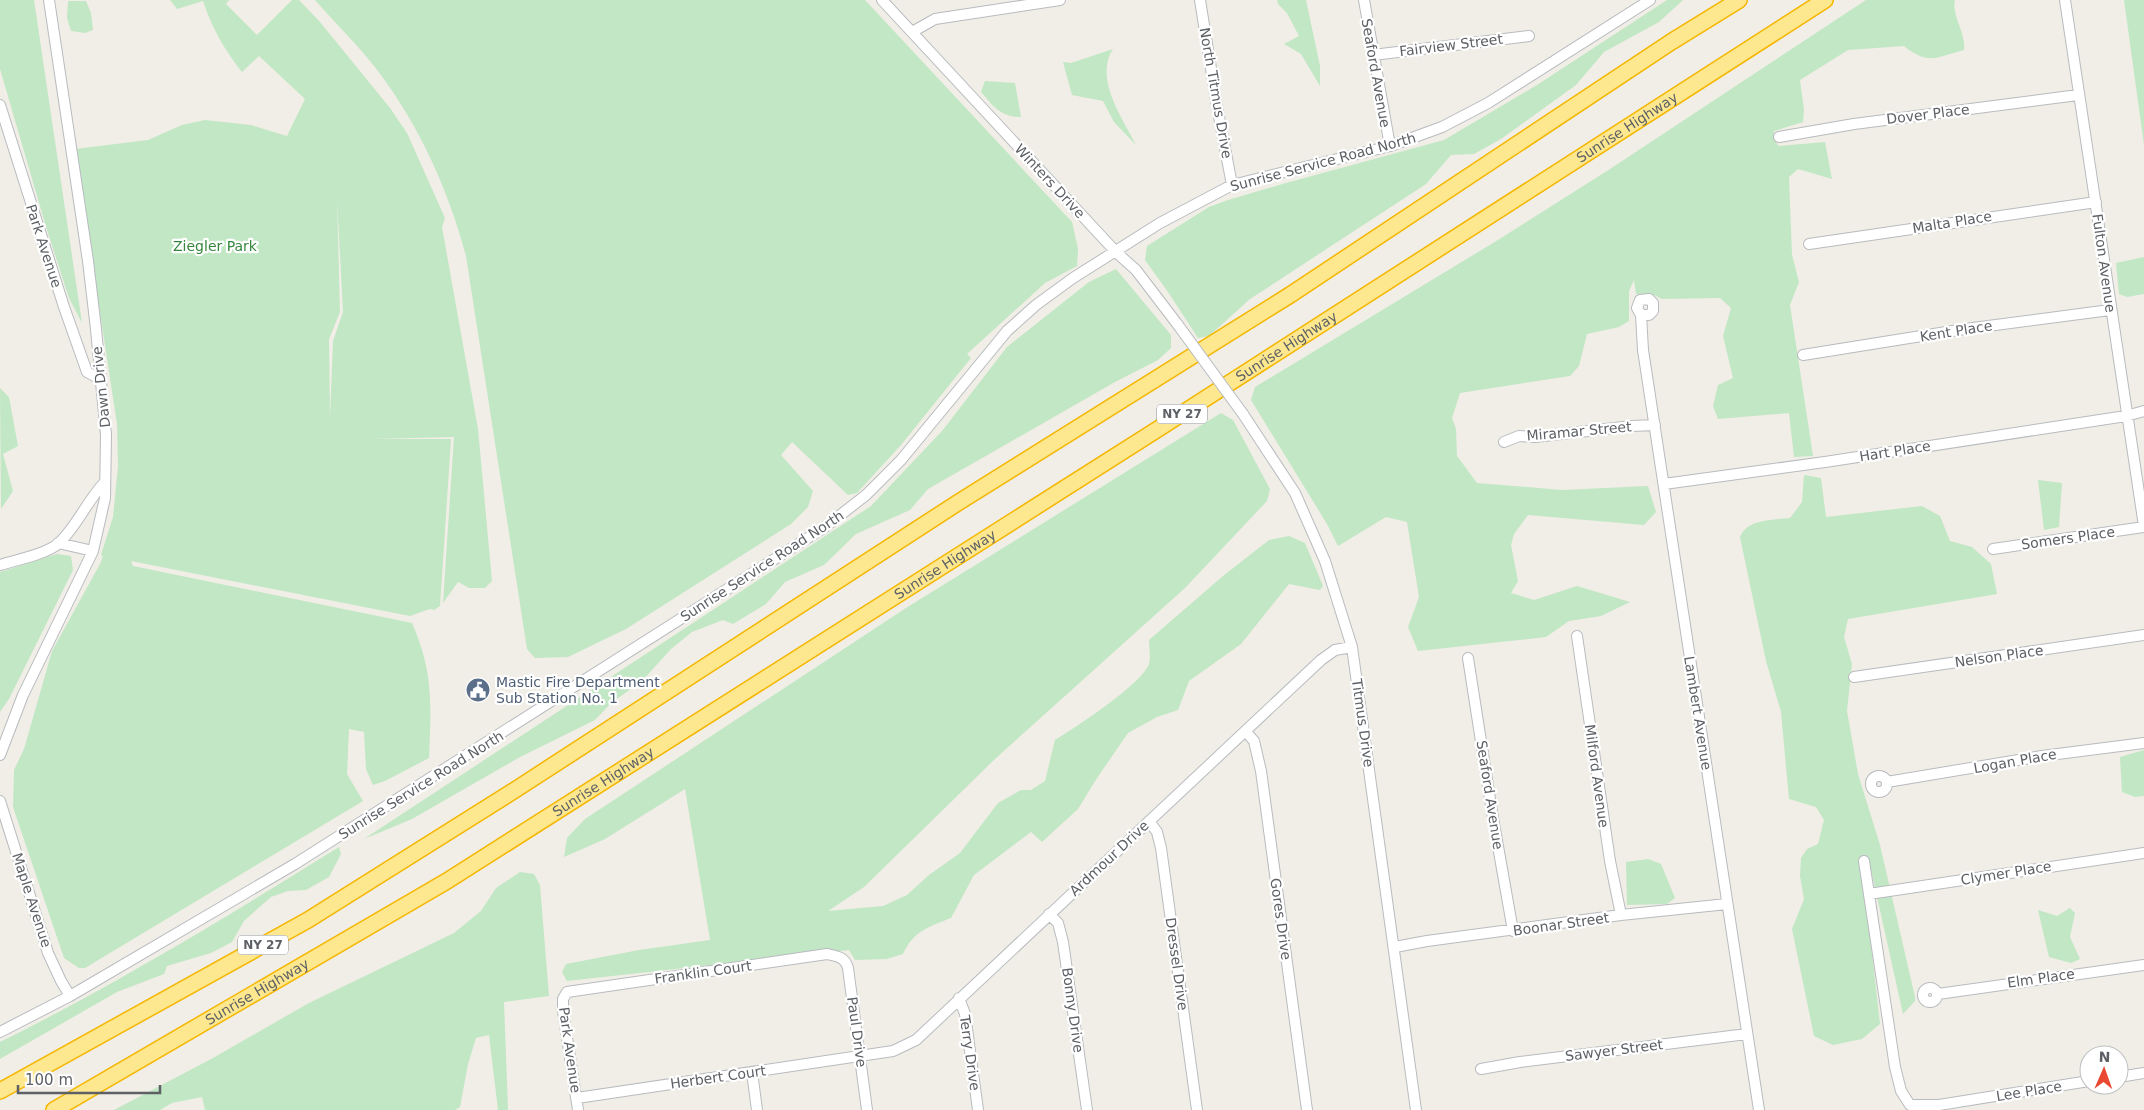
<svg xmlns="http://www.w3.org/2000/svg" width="2144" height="1110" font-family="'DejaVu Sans',sans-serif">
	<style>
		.green { fill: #c2e7c4; fill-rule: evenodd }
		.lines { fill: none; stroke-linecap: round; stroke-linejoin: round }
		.minor-casing { stroke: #b8bbbf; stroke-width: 12 }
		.highway-casing { stroke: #f5b600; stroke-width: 18 }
		.minor { stroke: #fff; stroke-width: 10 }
		.highway { stroke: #fde78f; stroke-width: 15 }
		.minor-bridge-casing { stroke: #b8bbbf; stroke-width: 12; stroke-linecap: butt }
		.minor-bridge { stroke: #fff; stroke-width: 10 }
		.labels { text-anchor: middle; stroke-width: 4.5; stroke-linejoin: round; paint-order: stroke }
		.shield { fill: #fff; stroke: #8e9094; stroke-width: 1 }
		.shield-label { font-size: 12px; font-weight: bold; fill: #5d6166 }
		.street-label { font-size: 14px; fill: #5d6166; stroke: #fff }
		.park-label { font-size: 14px; fill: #35863d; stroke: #fff }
		.service-label { font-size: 14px; fill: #4e5e75; stroke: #fff; text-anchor: start }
	</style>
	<rect width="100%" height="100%" fill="#f0eee6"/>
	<path class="green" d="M0,0H34L82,323L69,298L47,230L0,69Z
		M170,0H229L226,4L257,35L292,0H299L320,22L390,108L407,133L445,218L442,227L478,429L492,581L485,588H469L458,582L443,603L454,437L370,439H451L440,606L434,610L430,609L410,616L131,561L133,566L412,623C434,673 431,706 429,758L385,781L373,785L366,769L364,732L349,729L347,774L363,801L85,968H79L64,958L13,807L14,770L24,749L52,651L100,564L103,556L101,555L113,517L118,466L117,424L75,149L148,140L182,125L205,120L251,125L287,136L305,99L259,56L242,72C223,47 213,30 203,1L177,9ZM337,198L343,312L333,341L330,418L329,339L340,312Z
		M315,0H865L1072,222L1078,249L1077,266L1045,283L967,354L971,358L901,445L857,493L848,495L792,442L781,455L813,491L808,507L791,524L626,629L568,657L535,658L527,649L466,256C448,189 420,127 378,71C359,46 336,24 315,0Z
		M1277,0H1306L1320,66V86L1301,54L1284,44L1299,36L1287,13L1278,4Z
		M1667,0H1683L1659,22L1604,52L1576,85L1501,139L1474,154L1451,155L1426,184L1250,299L1209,336L1198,338L1168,292L1145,260L1147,246L1209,207L1228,200L1286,183L1444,140L1537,85Z
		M1866,0H1955C1951,15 1966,32 1964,50C1936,57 1929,66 1904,46L1848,50L1800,80L1804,110L1803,122L1774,131V140L1779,146L1825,142L1832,179L1798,169L1789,177L1792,255L1799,282L1790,305L1813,456L1794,457L1789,413L1718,419L1713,406L1718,385L1733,378L1723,336L1731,308L1720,298L1662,299L1654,295L1636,294L1634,280L1629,291V321L1619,327L1587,334L1579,366L1570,376L1460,393L1452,418L1456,429L1457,456L1477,483L1562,490L1648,486L1656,512L1644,525L1528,515L1514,534L1511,545L1518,581L1511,593L1534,600L1577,586L1630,602L1601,616L1569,621L1546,637L1418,651L1408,627L1419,597L1407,522L1386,517L1338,546L1327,524L1251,400L1255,387L1498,240L1610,169Z
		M2124,0H2144V145Z
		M68,1H86L91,13L93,30L85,33L71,31L67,18Z
		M1113,49C1094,79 1122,117 1136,145L1114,122L1103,101L1072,95L1063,62L1071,63Z
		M985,81L1015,83L1021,117C1001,117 994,107 981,92Z
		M2144,257V294L2127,297L2119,294L2116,263Z
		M1116,269L1171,335V348L1158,360L1115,382L928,489L910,510L856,534L824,565L785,582L766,604L733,624L723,620L692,632L671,649L642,681L611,703L595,720L520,757L412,819L364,839L871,506L942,431L1007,347L1089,282Z
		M0,388L9,397L18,446L3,454L13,491L1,509Z
		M1221,413L1233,420L1270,489L1267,501L1185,588L995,759L864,887L828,911L883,906L907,895L929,875L960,853L998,803L1021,790H1031L1045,781L1055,740C1075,728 1142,684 1149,664C1151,657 1149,647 1149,640L1223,576L1269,540L1289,536L1305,543L1323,586L1320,590L1289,584L1241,644L1189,681L1178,710L1157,717L1128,733L1097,778L1078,809L1042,842L1031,832L974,875L951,918C929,927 914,930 903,954L887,959L855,960L849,950L567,981L562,972L566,964L639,950L710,940L685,789L605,839L564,857L567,838L585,819L906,608Z
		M1804,475L1821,478L1826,517L1922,506L1940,516L1950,541L1972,547L1991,564L1997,594L1848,619L1844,637L1852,664L1847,711L1858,774L1880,845L1915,997V1001L1903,1014L1870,865L1865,892L1880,1024L1862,1039L1833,1045L1814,1036L1792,929L1804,899L1800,876L1801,858L1807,849L1818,844L1824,820L1816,807L1789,799L1781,712L1766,661L1740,537C1747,519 1772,520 1790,518L1802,502Z
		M2038,480L2062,483L2059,527L2044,530Z
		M57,554L71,556L73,570L9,699L0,712V572Z
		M2144,750V796L2135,797L2122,792L2120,757Z
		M339,847L341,854L329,877L306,890L288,891L271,897L244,921L232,942L211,953L167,966L164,974L117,992L0,1059V1042C117,984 228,916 339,847Z
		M1648,859L1661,864L1675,898L1667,904L1627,905L1626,862Z
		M520,872L534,874L540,885L549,996L504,1002L508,1110H498L489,1035L476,1038L468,1064L460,1107L455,1110H205L202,1097L172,1103L160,1110H114L213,1058L309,1003L454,933L481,911L496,888Z
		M2070,908L2075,913L2070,937L2080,959L2071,963L2049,957L2038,910L2057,916Z"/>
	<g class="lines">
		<defs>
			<path id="minor" d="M882,0L1116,252L1136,270L1178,325
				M1200,0L1217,106L1232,185
				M1364,0L1390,146
				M2065,0L2144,526
				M912,32L935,19L1060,0
				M1373,55L1529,36
				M0,105L64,307L87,372L100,379
				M1779,137L1854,124L2078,95
				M1809,244L2096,202
				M1641,315H1649L1653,311V303L1649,299L1640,300L1637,308L1641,315L1643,350L1759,1110
				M1803,355L1965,329L2110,310
				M1243,414L1295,493L1325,561L1352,647L1416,1110
				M1504,442L1519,436L1535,437L1632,426L1655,425
				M1664,484L1825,462L2126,416L2144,411
				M58,543L93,551
				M1993,549L2144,527
				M0,565C16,560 47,554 59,543C77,526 87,501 104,483
				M1577,636L1610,861L1621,915
				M1468,658L1493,818L1513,931
				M1854,677L2144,635
				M1246,732L1254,741L1261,771L1307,1110
				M0,755L23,695L93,551L105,498L106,435L96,329L88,261L49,0
				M1871 784a8 8 0 1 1 16 0a8 8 0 1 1-16 0Z
				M1887,782L2042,756L2144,743
				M0,801L48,953L61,981L70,996
				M1149,821L1157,832L1161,848L1197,1110
				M1864,861L1895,1067L1901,1091L1910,1105H1939L2089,1081
				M1869,894L2144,853
				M1049,914L1058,923L1063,942L1087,1110
				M1395,947L1427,941L1621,915L1727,904
				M1923 995a7 7 0 1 1 14 0a7 7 0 1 1-14 0Z
				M1938,994L2144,965
				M959,998L965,1014L978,1110
				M0,1032L70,996L295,864L825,527L866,495L901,460L1007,331L1036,305L1073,278L1160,223L1232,185L1390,146L1442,127L1488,103L1650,0
				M1481,1069L1520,1062L1747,1034
				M752,1072L757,1110
				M2119,1077L2144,1073
				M577,1098L893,1051L916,1040L1321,660L1335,650L1352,647
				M578,1110L563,1011V999L567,992L827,954C837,956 845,957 848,968L867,1110"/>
			<g id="highway">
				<path d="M0,1091L308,920L518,788L959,502L1290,295L1671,42L1739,0"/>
				<path id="s1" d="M54,1110L447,881L1158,429L1825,0"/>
			</g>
		</defs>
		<use href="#minor" class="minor-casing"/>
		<use href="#highway" class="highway-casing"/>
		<use href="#minor" class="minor"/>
		<use href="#highway" class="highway"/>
		<defs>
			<path id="minor-bridge" d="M1178,325L1243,414"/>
		</defs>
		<use href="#minor-bridge" class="minor-bridge-casing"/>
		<use href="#minor-bridge" class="minor-bridge"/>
	</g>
	<defs>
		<symbol id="civic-disc" viewBox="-11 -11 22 22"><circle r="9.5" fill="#5c6f8a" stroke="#fff"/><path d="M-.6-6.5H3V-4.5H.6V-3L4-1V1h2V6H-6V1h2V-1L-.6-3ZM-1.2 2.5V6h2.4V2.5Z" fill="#fff"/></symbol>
	</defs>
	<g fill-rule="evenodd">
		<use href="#civic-disc" x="464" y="676" width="28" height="28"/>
	</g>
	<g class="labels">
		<g class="shield">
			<rect x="1157" y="404.5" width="50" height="19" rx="4"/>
			<rect x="238" y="935.5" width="50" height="19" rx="4"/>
		</g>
		<g class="shield-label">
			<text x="1182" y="418">NY 27</text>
			<text x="263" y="949">NY 27</text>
		</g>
		<g class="street-label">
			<text transform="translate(1451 45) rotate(-7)" y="5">Fairview Street</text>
			<text transform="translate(1376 73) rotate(80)" y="5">Seaford Avenue</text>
			<text transform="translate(1216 93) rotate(80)" y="5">North Titmus Drive</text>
			<text transform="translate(1928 114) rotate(-7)" y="5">Dover Place</text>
			<text dy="5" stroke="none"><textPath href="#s1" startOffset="1855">Sunrise Highway</textPath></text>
			<text transform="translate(1323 162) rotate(-15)" y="5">Sunrise Service Road North</text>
			<text transform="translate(1050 181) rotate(47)" y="5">Winters Drive</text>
			<text transform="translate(1952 222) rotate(-9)" y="5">Malta Place</text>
			<text transform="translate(44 246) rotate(72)" y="5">Park Avenue</text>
			<text transform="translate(2104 263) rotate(82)" y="5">Fulton Avenue</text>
			<text transform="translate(1956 331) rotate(-9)" y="5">Kent Place</text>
			<text dy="5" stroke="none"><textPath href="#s1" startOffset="1450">Sunrise Highway</textPath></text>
			<text transform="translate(101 387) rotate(-96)" y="5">Dawn Drive</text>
			<text transform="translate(1579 431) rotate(-5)" y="5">Miramar Street</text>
			<text transform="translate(1895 451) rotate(-9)" y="5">Hart Place</text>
			<text transform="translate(2068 538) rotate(-8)" y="5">Somers Place</text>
			<text dy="5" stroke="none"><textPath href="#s1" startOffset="1045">Sunrise Highway</textPath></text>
			<text transform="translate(762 566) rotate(-33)" y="5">Sunrise Service Road North</text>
			<text transform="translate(1999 656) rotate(-8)" y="5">Nelson Place</text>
			<text transform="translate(1698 713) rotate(81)" y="5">Lambert Avenue</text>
			<text transform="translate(1363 723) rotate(82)" y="5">Titmus Drive</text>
			<text transform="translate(2015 761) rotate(-10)" y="5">Logan Place</text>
			<text transform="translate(1597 776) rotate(82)" y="5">Milford Avenue</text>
			<text dy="5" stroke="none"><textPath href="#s1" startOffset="640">Sunrise Highway</textPath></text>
			<text transform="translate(421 785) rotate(-32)" y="5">Sunrise Service Road North</text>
			<text transform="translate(1490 795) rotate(81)" y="5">Seaford Avenue</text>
			<text transform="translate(1109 858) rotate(-43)" y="5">Ardmour Drive</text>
			<text transform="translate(2006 873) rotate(-9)" y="5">Clymer Place</text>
			<text transform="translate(32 900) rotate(72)" y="5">Maple Avenue</text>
			<text transform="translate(1281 919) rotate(82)" y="5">Gores Drive</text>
			<text transform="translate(1561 924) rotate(-8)" y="5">Boonar Street</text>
			<text transform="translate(1177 964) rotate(82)" y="5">Dressel Drive</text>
			<text transform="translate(703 972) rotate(-8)" y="5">Franklin Court</text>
			<text transform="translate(2041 978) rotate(-8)" y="5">Elm Place</text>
			<text dy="5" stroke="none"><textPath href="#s1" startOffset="235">Sunrise Highway</textPath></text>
			<text transform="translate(1073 1010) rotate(82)" y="5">Bonny Drive</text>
			<text transform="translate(857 1032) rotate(82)" y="5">Paul Drive</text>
			<text transform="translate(570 1050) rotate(82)" y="5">Park Avenue</text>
			<text transform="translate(1614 1050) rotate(-7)" y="5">Sawyer Street</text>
			<text transform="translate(970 1053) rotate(82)" y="5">Terry Drive</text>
			<text transform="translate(718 1077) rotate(-8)" y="5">Herbert Court</text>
			<text transform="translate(2029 1091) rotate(-9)" y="5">Lee Place</text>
		</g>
		<g class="park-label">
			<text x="215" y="251">Ziegler Park</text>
		</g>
		<g class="service-label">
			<text x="496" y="687">Mastic Fire Department<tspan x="496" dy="16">Sub Station No. 1</tspan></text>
		</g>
	</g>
	<g transform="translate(2104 1070) rotate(2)"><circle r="24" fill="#ffffff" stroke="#bec0c2"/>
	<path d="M0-4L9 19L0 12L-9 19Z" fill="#ea4931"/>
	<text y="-8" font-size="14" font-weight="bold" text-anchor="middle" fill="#5d6166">N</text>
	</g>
	<path d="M18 1085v8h142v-8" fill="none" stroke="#5d6166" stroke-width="2.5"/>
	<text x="25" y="1085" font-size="15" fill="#5d6166" stroke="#ffffff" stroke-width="4" paint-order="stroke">100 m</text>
</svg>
